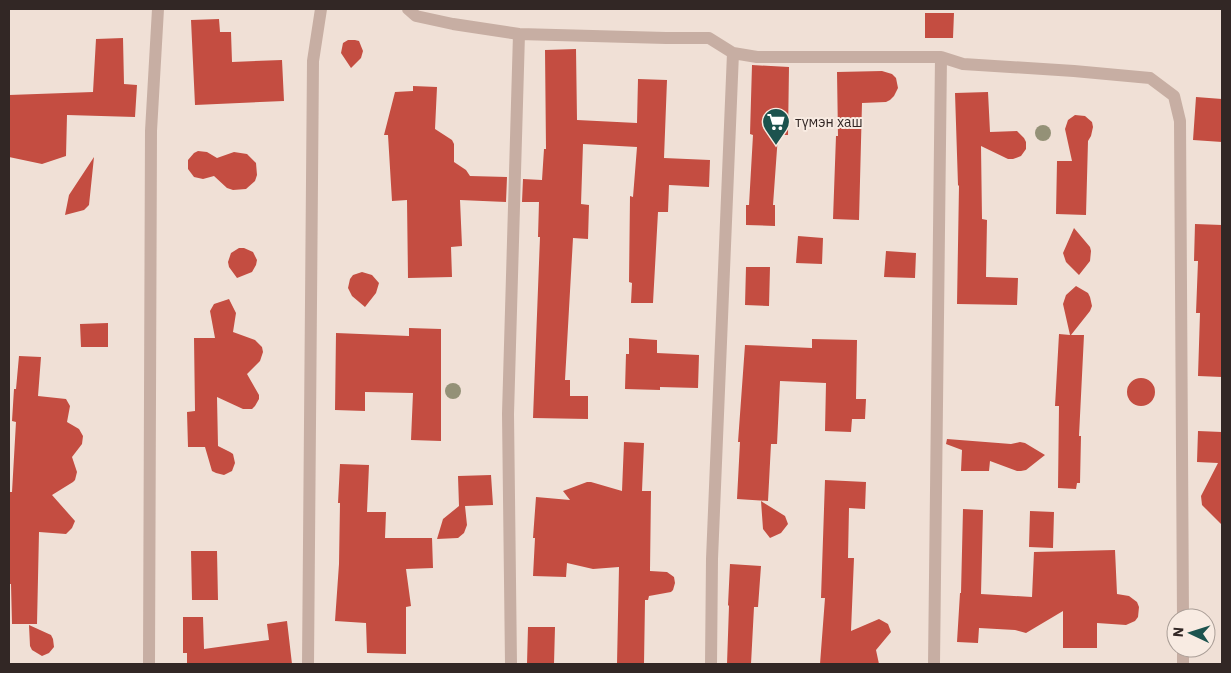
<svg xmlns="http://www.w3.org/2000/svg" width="1231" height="673" font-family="'IBM Plex Sans',sans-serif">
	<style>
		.building { fill: #c44d41 }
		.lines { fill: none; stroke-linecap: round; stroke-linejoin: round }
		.minor { stroke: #c7aea3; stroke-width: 12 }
		.tree { fill: #949177 }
		.labels { text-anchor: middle; stroke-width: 4; stroke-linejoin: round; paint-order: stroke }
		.poi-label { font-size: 14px; fill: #322725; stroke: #f8ebe2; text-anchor: start }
	</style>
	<rect width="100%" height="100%" fill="#f0e0d6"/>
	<path class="building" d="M925,13H954L953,38H925Z
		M219,19L220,32H231L232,62L282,60L284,101L195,105L191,20Z
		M123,38L124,84L137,85L135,117L67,115L66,156L42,164L9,157V95L93,92L96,39Z
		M348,40H355L359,41L363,51L361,58L351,68L341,53L343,43Z
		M576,49L577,120L637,123L638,79L667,80L664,158L710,160L709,187L669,185L668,212H658L653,303H631L632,283L629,282L630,196L633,197L637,147L583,144L581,204L589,205L588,239L573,238L565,380H570V396H588V419L533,418L540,237H538L539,202H522L523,179L542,180L544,149H546L545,50Z
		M752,65L789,67L788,135H778L773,205H775V226L746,225V205H749L753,135L750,134Z
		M882,71L892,74L896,78L898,88L894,96L890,100L886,102L862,103L859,220L833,219L836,136H838L837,72Z
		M413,86L437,87L435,129L452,140L454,144V162L466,170L470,176L507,177L506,202L460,200L462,246L451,247L452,277L408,278L407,200L392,201L388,135H384L395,92L413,91Z
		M988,92L990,132L1017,131L1024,138L1026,142V149L1021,156L1013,159H1008L981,146L982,219L987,220L986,277L1018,278L1017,305L957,304L959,186L958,185L955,93Z
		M1196,97L1222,99V142L1193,140Z
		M1075,115L1085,116L1092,122L1093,127L1091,136L1088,141L1086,215L1056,214L1057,161H1072L1065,129L1068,120Z
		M198,151L207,152L217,158L234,152L247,154L256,163L257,175L255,181L246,189L233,190L227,188L214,176L203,179L194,177L188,169V160L194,153Z
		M94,157L89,205L84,210L65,215L69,195Z
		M1195,224L1222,225V377L1198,376L1200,313H1196L1198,261H1194Z
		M1074,228L1090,247L1091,251L1090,261L1079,275L1066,262L1063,253Z
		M798,236L823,238L822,264L796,263Z
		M239,248H244L253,252L257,260L256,265L252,272L237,278L229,267L228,262L231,253Z
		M886,251L916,253L915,278L884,277Z
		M746,267H770L769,306L745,305Z
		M362,272L372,275L379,283L376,293L365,307L352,296L348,288L350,279L353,275Z
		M1076,286L1088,293L1090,297L1092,306L1090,311L1071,335H1084L1079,436H1081L1080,483H1077L1076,489L1058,488L1059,406H1055L1059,334L1070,335L1063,304L1066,295Z
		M229,299L236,313L233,332L255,340L262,347L263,352L260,361L247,374L259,395V399L255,406L252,409H243L217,397L218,446L230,452L233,454L235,463L232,471L224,475L216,473L212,471L205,447H188L187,412L195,411L194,338H215L210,311L214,304Z
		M108,323V347H81L80,324Z
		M409,328L441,329V441L411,440L413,393L365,392V411L335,410L336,333L409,336Z
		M629,338L657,340V353L699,355L698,388L660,387V390L625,389L626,354H629Z
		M812,339L857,340L856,399H866L865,419H852L851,432L825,431L826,383L780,381L777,444H771L768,501L737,499L740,442H738L745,345L812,348Z
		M19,356L41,357L38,396L66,399L70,406L67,422L79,429L83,436L82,444L72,457L77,472L75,480L73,482L52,495L75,521L72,528L66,534L39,532L37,624H12L11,584H9V492H12L16,422L12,421L14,389H16Z
		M1127 392a14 14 0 1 1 28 0a14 14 0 1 1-28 0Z
		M1198,431L1222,432V525L1202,505L1201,496L1218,463L1197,462Z
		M947,439L1011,444L1020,442L1025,443L1045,455L1026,470L1021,471H1017L990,461L989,471H961L962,450L946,444Z
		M624,442L644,443L642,491H651L650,571L667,572L674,577L675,583L673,590L671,592L649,596L648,600H645L644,664H617L619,567L593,569L567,563L566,577L533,576L535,538H533L536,497L570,500L563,491L587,482H591L622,491Z
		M340,464L369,465L367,512H386L385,538H432L433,568L406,569L411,606L406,607V654L367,653L366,623L335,621L339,564L340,503H338Z
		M491,475L493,505L465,506L467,525L464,533L458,538L437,539L443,519L459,506L458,476Z
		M825,480L866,482L865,509L849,508L848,558H854L851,631L879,619L888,624L891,632L876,650L879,664H820L825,598H821Z
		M761,501L785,516L788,524L781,533L770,538L763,529Z
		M963,509L983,510L981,594L1032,597L1034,552L1115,550L1117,594L1129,596L1137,602L1139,607L1138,617L1135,621L1126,625L1097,623V648H1063V611L1026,633L1015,630L979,628L978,643L957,642L960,593H961Z
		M1030,511L1054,512L1053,548L1029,547Z
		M191,551H217L218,600H192Z
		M730,564L761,566L758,607H754L751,664H727L729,606L728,605Z
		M183,617H203L204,649L269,640L267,624L287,621L292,664H187V653H183Z
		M29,625L51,635L53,639L54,647L49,653L42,656L32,650L30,646Z
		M528,627H555L554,664H527Z"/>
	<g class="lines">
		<path class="minor" d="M408,9L416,16L453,24L519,34L666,38H709L733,53L757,57H941L963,64L1074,71L1150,78L1174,96L1180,121L1183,618
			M1183,648V664
			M149,664L151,131L158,9
			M308,664L313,61L321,9
			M511,664L508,414L519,34
			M711,664L712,559L733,53
			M934,664L941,57"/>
	</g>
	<g class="tree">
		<circle cx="1043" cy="133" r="8"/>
		<circle cx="453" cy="391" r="8"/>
	</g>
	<defs>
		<symbol id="supermarket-pin" viewBox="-11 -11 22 30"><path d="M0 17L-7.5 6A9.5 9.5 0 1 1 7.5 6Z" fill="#1c534e" stroke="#f8ebe2"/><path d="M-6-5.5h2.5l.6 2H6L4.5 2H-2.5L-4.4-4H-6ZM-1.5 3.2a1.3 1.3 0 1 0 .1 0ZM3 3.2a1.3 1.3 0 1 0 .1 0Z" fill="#fff"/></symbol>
	</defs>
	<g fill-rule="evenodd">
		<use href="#supermarket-pin" x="760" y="106" width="32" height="43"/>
	</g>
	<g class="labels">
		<g class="poi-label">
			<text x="795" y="127">түмэн хаш</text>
		</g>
	</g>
	<rect width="1231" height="673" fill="none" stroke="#322725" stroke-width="20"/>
	<g transform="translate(1191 633) rotate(274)"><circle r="24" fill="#f8ebe2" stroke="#a99d96"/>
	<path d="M0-4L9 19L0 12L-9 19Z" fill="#1c534e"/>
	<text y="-8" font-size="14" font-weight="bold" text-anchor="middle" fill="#322725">N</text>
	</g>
</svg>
